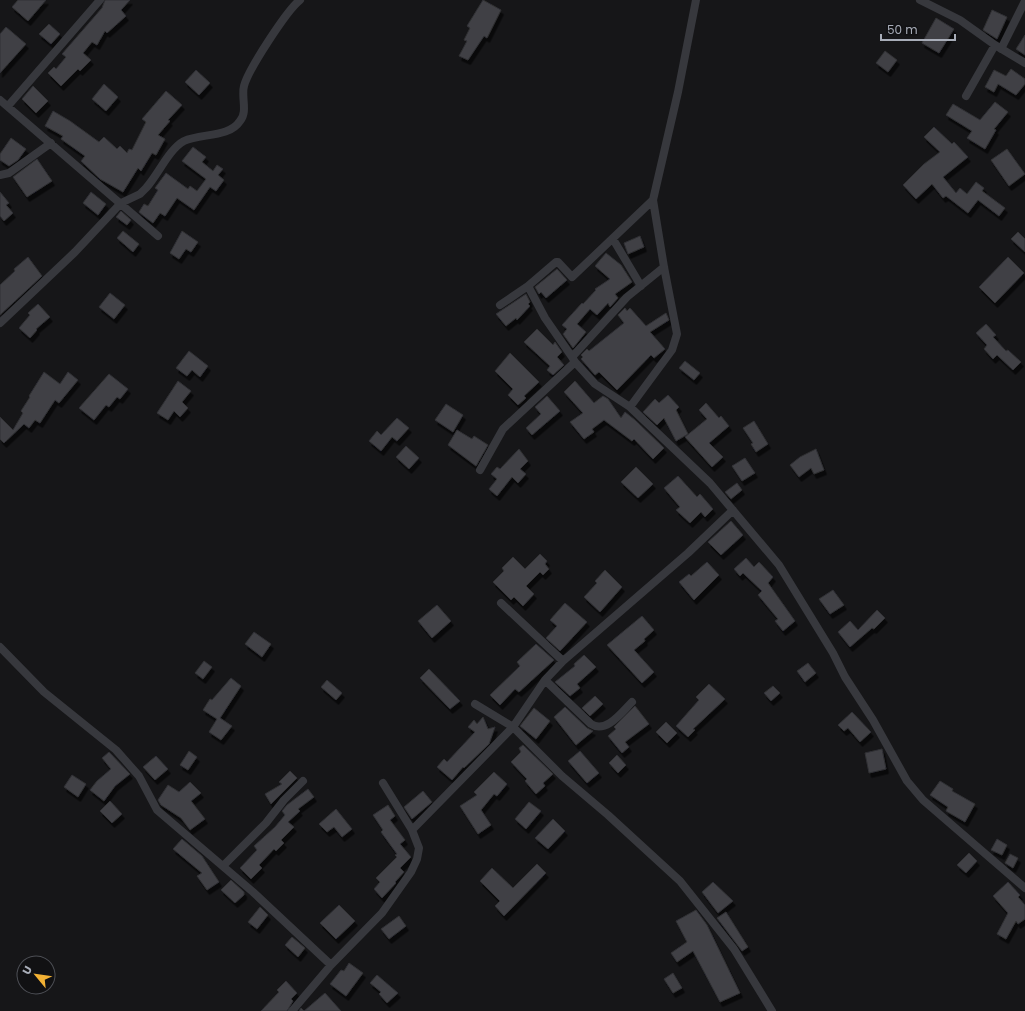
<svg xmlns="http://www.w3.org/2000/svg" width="1025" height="1011" font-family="Poppins,sans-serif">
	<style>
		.building { fill: #404145; stroke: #303034; filter: url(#shadow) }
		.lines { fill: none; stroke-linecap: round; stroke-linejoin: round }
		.minor { stroke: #37383d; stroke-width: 8 }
	</style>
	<defs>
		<filter id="shadow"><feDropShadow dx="2.5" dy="4.5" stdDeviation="0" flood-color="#0009"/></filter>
	</defs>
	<rect width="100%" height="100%" fill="#161618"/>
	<path class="building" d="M18,0H46L28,21L12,7Z
		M105,0H130L121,10L126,16L107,33L105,31L97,45L92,42L83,53L91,60L80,71L78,69L61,86L48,73L54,67L56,69L66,57L62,54L102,8Z
		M483,0L501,10L487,38L484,36L468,60L459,56L467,41L464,40L470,28L467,26Z
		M992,10L1007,17L997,39L983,30Z
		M936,18L954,29L939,53L922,43Z
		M49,24L60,34L51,44L39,34Z
		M6,27L26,44L0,73V34Z
		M1025,35V55L1016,49Z
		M885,51L897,60L888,72L876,63Z
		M1011,69L1025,79V84L1016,95L998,84L994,92L985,87L994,70L1006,76Z
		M196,70L210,83L199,95L185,82Z
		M104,84L118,97L106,111L92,99Z
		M33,86L48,101L36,113L22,99Z
		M166,91L182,105L168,120L170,121L158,135L165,139L156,155L152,153L141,171L138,168L123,192L100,179L81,161L85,156L61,139L63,136L45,126L53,111L70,121L99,142L104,137L117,149L120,146L127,153L129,149L132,150L146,122L142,119Z
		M995,102L1008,112L994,129L996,130L985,149L967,138L972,131L946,115L953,104L980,120Z
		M934,127L952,144L954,142L968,157L943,177L956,193L960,188L967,194L976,182L984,188L982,191L1005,208L999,216L978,200L968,213L946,196L943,198L932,184L916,199L903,185L924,164L940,152L924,137Z
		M11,138L26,149L18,160L9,166L0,160V154Z
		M193,147L206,157L202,162L213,171L217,165L223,169L218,175L224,180L216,191L210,187L194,210L177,198L165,216L160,213L153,223L145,217L139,212L144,204L148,206L158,190L155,188L166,173L188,189L190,186L197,191L206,179L182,161Z
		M1007,149L1025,174L1009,186L991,160Z
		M37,159L52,181L27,197L13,177Z
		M0,192L9,203L6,205L13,213L4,221L0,216Z
		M91,192L106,204L98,215L83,203Z
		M121,211L131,220L127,225L116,217Z
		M123,231L139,244L133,252L117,238Z
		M182,231L198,242L191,252L186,249L179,259L170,253Z
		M1018,232L1025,239V252L1011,239Z
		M640,236L644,247L628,254L624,243Z
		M606,253L621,265L632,282L615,294L618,298L610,307L608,303L597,315L590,309L577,324L586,332L573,348L563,334L567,329L562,325L582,303L583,304L596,290L595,289L610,279L595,266Z
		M28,257L42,276L0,315V285L15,271L14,269Z
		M1008,257L1024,273L995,303L979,287Z
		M557,269L567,280L546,298L541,292L539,294L535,287Z
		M110,293L125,305L114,319L99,307Z
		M526,294L530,302L528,304L530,306L517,320L516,318L506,326L496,314Z
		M38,304L50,317L36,329L37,330L30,338L19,328L30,315L28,313Z
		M625,308L627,311L630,308L646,326L666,313L669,320L650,332L665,349L654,358L651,355L617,390L599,372L595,375L581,359L583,357L581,355L587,349L589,351L624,323L618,315Z
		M986,324L996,335L993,337L1006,351L1008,350L1021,362L1013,370L997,355L993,359L984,349L987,345L976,333Z
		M537,329L553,345L555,342L562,352L557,357L564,365L553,375L547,370L550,366L524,342Z
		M189,351L208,366L200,377L192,370L187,376L176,368Z
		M510,353L539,382L524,396L526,398L518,405L508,395L513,389L495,371Z
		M685,361L700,373L694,380L679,368Z
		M44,372L60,384L68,372L78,380L59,403L55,400L40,423L35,420L29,428L24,424L4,443L0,439V417L13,430L23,413L21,411L30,397L29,396Z
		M109,374L128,389L120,399L117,397L109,407L106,405L94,420L79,408Z
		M178,381L191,391L182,402L188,408L180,417L174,411L168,420L157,413Z
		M575,381L594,403L603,396L608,399L621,418L625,412L635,420L664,448L653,459L634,439L632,441L604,420L592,429L594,432L584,439L570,422L583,413L564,392Z
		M668,395L679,407L676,410L688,434L676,441L664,418L657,425L643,412L655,399L659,403Z
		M547,396L560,411L532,435L526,428L541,414L535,407Z
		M706,403L719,418L721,416L729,426L709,443L723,457L712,467L685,437L707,419L699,410Z
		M446,404L463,415L453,432L435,420Z
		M397,418L409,428L397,441L392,437L381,451L369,441L377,431L381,435Z
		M754,421L768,444L756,452L751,444L753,443L743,428Z
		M457,430L472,439L474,436L488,445L476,466L448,445Z
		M406,446L419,458L409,469L396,457Z
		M519,449L528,461L520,469L526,474L518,483L512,477L497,496L489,489L497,479L491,474L497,467L500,469Z
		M816,449L824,470L814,474L811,468L799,477L790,465L800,457Z
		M745,458L755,473L742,481L732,466Z
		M636,467L653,484L638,498L621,482Z
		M678,476L697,497L700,494L713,509L705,517L701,512L690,523L676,510L680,507L664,488Z
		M737,483L742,490L731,499L725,492Z
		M731,521L743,535L721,555L708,542Z
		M540,554L547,561L545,564L549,569L543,575L540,572L526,586L534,594L523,606L514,597L511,600L493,582L504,571L502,568L513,557L525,569Z
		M746,558L754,567L759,562L773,577L768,583L795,621L783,631L775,621L778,619L758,595L762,591L743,573L740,576L734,569Z
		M707,562L719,575L694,600L679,582L689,574L691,576Z
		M605,570L622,587L600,612L584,597L597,583L595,581Z
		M833,590L844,605L830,614L819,599Z
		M565,603L587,622L560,651L546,638L557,626L550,620Z
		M437,605L451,621L432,638L418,621Z
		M877,610L885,618L874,629L872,628L850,647L838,632L850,621L858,630Z
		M642,616L654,630L644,639L645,641L634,650L654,672L642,683L607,645Z
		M254,632L271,644L262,657L245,644Z
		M536,644L554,660L519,692L515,689L500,705L490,695L520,666L517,662Z
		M584,655L596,667L577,684L580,688L570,696L555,682L575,666L574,664Z
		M204,661L212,667L203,679L195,673Z
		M808,663L816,673L805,682L797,671Z
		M429,669L460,701L450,709L420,678Z
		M231,678L241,686L220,718L232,726L221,740L209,732L217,719L203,710L210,699L212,700Z
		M327,680L342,693L336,700L321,687Z
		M709,684L725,699L693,729L695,730L688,737L676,726L699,700L696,697Z
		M773,686L780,693L771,701L764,693Z
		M595,696L603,704L590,716L582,708Z
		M635,706L649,724L625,742L629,747L622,753L608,736L616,729L614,727Z
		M565,707L587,728L593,731L576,745L554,717Z
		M534,708L550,721L536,739L520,726Z
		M852,712L871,732L860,742L848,728L844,731L838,725Z
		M483,717L488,729L495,727L489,744L464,768L463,767L452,780L437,767L444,759L447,762L475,732L468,727L474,720L477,724Z
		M666,722L677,733L667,743L656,732Z
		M523,745L553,774L543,783L545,786L536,794L525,781L527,779L511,762L521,752L519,748Z
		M882,749L886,769L869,773L865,753Z
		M189,751L197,757L188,770L180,765Z
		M580,751L599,773L587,783L568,761Z
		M109,752L130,774L115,786L104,801L90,790L97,781L111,769L102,758Z
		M617,755L626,765L618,773L609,763Z
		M156,756L168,769L155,780L143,767Z
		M290,771L297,778L271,804L265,794L282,784L279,782Z
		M494,772L507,784L497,796L494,794L481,810L491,825L478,834L460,806L477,795L474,792Z
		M72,775L86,784L78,797L64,787Z
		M940,781L953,789L952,791L975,804L965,822L946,811L948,807L930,795Z
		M190,782L201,793L191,801L205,819L190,830L181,818L161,805L158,800L168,785L179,792Z
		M308,789L314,797L298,809L300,811L288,822L294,827L281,840L284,843L276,851L274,849L259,865L262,868L251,879L240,868L257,850L254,846L275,827L285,815L282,811L287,805Z
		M423,791L432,802L412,819L404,807Z
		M110,801L122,814L112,823L100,811Z
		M529,802L541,811L526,829L515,819Z
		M388,805L395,816L390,820L405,840L400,844L411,857L400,868L404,872L395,882L396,883L382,898L374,889L380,882L376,878L397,857L395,855L397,854L381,832L383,830L373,815Z
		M336,809L352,829L342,837L334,827L327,832L319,824Z
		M553,819L565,831L548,849L535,838Z
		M182,839L202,856L219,882L207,890L197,876L202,873L173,849Z
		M997,839L1007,845L1002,855L991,850Z
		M969,853L977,861L966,873L957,865Z
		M1010,854L1018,858L1013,868L1005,863Z
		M537,864L546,873L504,916L495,906L500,901L480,881L492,868L513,888Z
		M231,880L244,892V895L235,903L221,890Z
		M713,882L733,901L718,913L702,892Z
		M1008,882L1020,895L1018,897L1025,905V919L1018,924L1016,921L1006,939L997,934L1008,913L993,896Z
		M339,905L355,921L336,939L320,923Z
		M260,907L268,915L257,929L248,922Z
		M696,910L707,925L740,993L720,1002L693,951L677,962L671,953L687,942L676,921Z
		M726,912L748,947L742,951L717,918Z
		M399,916L406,926L389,939L381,929Z
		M292,937L305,948L298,957L285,945Z
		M349,963L363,973L346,996L330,984L341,970L344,971Z
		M673,973L682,988L673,993L664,979Z
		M377,975L398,993L387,1003L379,994L381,992L370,983Z
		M286,981L297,993L291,999L293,1001L287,1011H261L279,992L277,990Z
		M325,993L341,1011H299L301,1008L304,1011Z"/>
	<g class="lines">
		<path class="minor" d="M920,0L960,20L995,45L1025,63
			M1001,49L1025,1
			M966,96L995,45
			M0,100L158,236
			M8,106L100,0
			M0,175L9,173L51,143
			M613,239L641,286
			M528,286L545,318L572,357
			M500,305L528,286L556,262H558L572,277L653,200
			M0,323L75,252L121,203L140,194L146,188C158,175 169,149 184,141C201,133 229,138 240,121C248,112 241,97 244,86C248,70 287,10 300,0
			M575,362L595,384L630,407L710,483L779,565L833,653L845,677L873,720L907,781L923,800L1025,888
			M630,407L672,350L677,334L664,267L653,200L678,92L696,0
			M480,470L503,429L575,362L572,357L627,297L664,267
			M501,603L563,661
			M0,647L44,692L116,750L139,776L157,810L253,892L331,965
			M545,680L591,724C606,734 622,712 632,702
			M475,704L513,727L562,776L608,815L680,881L734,949L772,1011
			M383,783L412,830L513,727L545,680L563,661L688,553L733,510
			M223,866L266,823L284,800L303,781
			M292,1011L331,965L382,913L411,872L417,859L419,848L412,830"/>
	</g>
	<g transform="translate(36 975) rotate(299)"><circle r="19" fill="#111113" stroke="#4d4f55"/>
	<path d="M0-3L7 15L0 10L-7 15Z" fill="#f2b134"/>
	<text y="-6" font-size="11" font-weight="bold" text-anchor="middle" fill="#a8adb8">U</text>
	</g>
	<path d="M881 34v6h74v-6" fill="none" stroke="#a8adb8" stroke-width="2"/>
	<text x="887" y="34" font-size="12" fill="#a8adb8" stroke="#111113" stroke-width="3" paint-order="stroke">50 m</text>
</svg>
